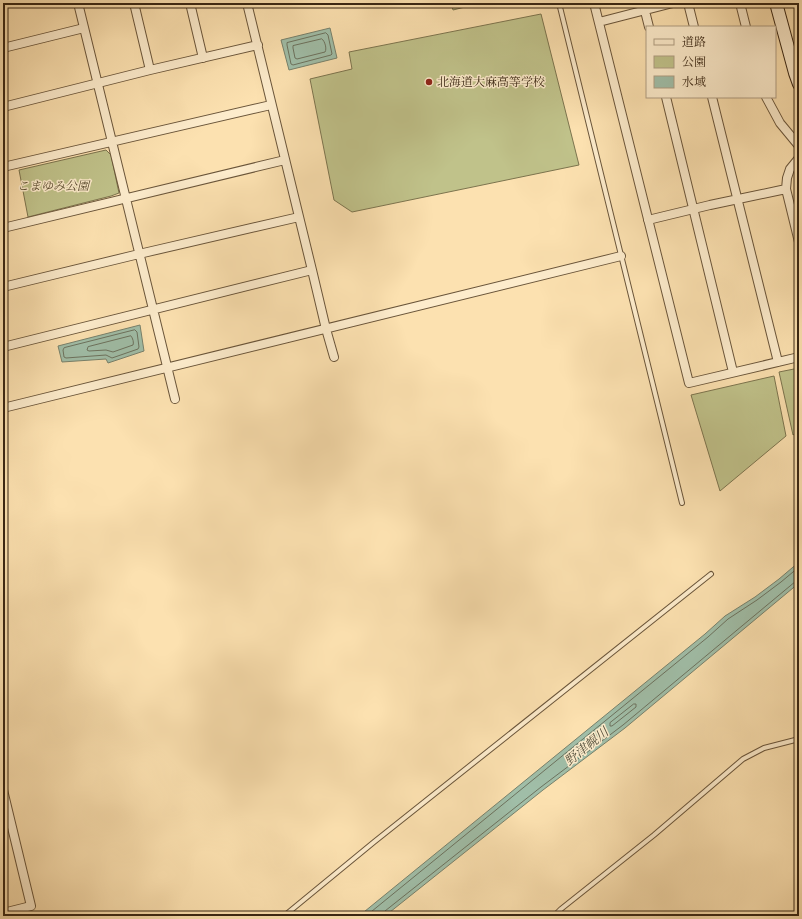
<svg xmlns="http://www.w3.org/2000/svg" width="802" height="919" font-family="'IM FELL English','Noto Serif JP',serif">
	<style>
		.green { fill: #c0c28a; stroke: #7c744e }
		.water { fill: #a0bea8; stroke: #77816c }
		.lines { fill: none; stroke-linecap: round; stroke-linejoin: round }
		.shore { stroke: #6c725e; stroke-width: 1 }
		.lane-casing { stroke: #6a553a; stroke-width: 6 }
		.street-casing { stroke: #6a553a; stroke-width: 10 }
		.secondary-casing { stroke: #392613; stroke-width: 14 }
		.lane { stroke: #fdeccc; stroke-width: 4 }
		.street { stroke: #fdeccc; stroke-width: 8 }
		.secondary { stroke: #fdeccc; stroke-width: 12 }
		.poi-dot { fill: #8f2418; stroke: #fdeccc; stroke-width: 1.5 }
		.labels { text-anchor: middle; stroke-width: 3; stroke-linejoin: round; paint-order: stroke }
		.poi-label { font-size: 12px; fill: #392613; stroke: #fdeccc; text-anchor: start }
		.park-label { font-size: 12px; font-style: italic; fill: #5b4d31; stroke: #fdeccc }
		.water-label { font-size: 13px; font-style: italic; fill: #585440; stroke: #fdeccc }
	</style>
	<rect width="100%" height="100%" fill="#fce1b0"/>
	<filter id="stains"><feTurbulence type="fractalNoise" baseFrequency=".005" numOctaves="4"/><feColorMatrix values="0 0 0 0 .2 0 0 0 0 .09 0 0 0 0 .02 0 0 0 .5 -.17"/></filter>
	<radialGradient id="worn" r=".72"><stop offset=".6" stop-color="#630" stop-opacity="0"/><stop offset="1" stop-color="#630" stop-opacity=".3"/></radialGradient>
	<path class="green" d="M451,3H481L453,10Z
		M541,14L579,165L352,212L334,200L310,79L352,69L349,52Z
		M106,150L111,155L119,193L111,196L28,217L19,170Z
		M799,368V431L793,435L779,372Z
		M774,376L786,436L720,491L691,395Z"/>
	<path class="water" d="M330,28L337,58L289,70L281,40Z
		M140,325L144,351L108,363L106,359L62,362L58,346Z
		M799,562V583L625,728L543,790L385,916H359L705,634L725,616L755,597L779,579Z"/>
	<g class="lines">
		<path class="shore" d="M326,33L328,35L332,54L331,55L293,65L291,64L287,45V43Z
			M322,39C325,41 327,49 325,52L297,59L295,58L293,48V46Z
			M135,330L137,332L139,347L138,349L112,358L106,355L66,358L64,357L63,350L64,348Z
			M131,336C133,338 134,343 133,345L113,352L106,350L89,351L87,350L88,347Z
			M634,704H636V707L612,726H610V723Z
			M366,916L708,637L728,619L757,600L781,582L799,567
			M383,916V913L385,911L541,787L623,725L790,586L796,581H799"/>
		<defs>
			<path id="lane" d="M559,3L682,503
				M284,916L374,842L711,574
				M554,916L561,909L654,835L743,759L764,748L799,739"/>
			<path id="street" d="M78,3L175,399
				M134,3L150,70
				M190,3L203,58
				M247,3L312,270L326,329L334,357
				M594,3L689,383L799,357
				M643,3L649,27
				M688,3L694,27
				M740,3L746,27
				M599,22L673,3
				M3,48L84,28
				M666,97L733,372
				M712,97L778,362
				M766,97L780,123L799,146
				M3,107L150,70L258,45
				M799,158L790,169L787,178L786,189L799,242
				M3,167L271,105
				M648,220L710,205L786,189
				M3,228L285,160
				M3,287L139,254L299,217
				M3,347L312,270
				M3,408L621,256
				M3,790L31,906L3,913"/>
			<path id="secondary" d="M776,3L795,73L799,84"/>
		</defs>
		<use href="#lane" class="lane-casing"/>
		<use href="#street" class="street-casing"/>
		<use href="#secondary" class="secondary-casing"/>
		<use href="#lane" class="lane"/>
		<use href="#street" class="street"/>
		<use href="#secondary" class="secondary"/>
	</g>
	<circle class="poi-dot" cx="429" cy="82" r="4"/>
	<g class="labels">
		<g class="poi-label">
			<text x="437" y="86">北海道大麻高等学校</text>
		</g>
		<g class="park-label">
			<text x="53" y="190">こまゆみ公園</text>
		</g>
		<g class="water-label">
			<text transform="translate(586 746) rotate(-39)" y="5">野津幌川</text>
		</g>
	</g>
	<rect width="802" height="919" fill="none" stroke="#fce1b0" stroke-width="16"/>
	<rect x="4" y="4" width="794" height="911" fill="none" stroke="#392613" stroke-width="2"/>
	<rect x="8" y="8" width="786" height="903" fill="none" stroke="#392613"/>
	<rect x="646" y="26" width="130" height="72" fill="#fdeccc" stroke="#af9d82"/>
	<rect x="654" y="39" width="20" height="6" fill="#fdeccc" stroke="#af9d82"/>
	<text x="682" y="46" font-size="12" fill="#392613">道路</text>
	<rect x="654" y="56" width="20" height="12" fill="#c0c28a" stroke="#af9d82"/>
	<text x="682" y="66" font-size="12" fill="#392613">公園</text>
	<rect x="654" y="76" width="20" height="12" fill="#a0bea8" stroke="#af9d82"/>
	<text x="682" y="86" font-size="12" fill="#392613">水域</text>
	<rect width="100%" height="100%" filter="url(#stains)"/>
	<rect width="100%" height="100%" fill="url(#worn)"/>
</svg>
